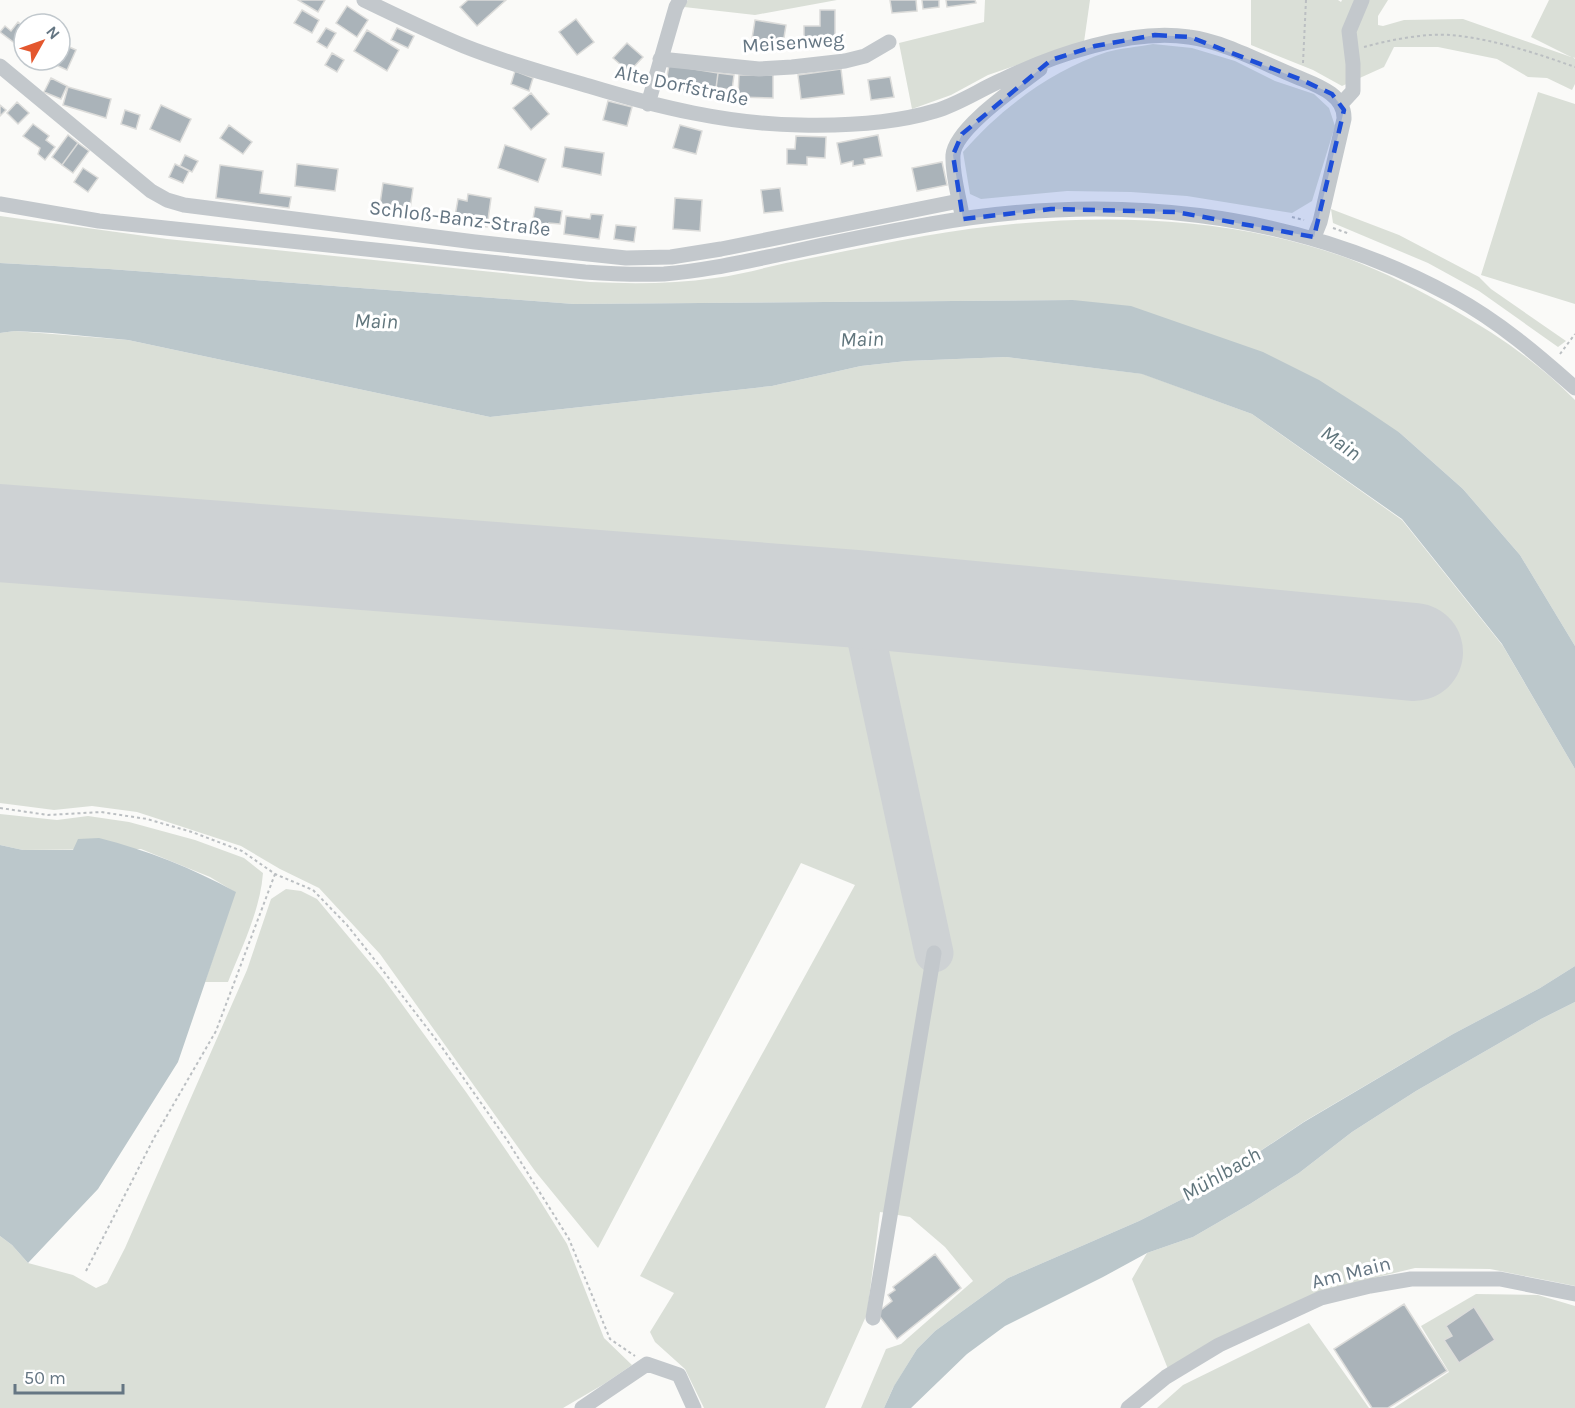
<svg xmlns="http://www.w3.org/2000/svg" width="1575" height="1408" font-family="Karla,sans-serif">
	<style>
		.green { fill: #dadfd7 }
		.water { fill: #bbc7cb }
		.lines { fill: none; stroke-linecap: round; stroke-linejoin: round }
		.taxiway { stroke: #ced2d4; stroke-width: 39 }
		.runway { stroke: #ced2d4; stroke-width: 98 }
		.building { fill: #aab3b9; stroke: #dcdcda; stroke-width: 1.5 }
		.path { stroke: #bbbfc2; stroke-width: 2; stroke-dasharray: 3 3; stroke-linecap: butt }
		.minor { stroke: #c3c8cc; stroke-width: 15 }
		.marked { fill: #1d4ed8; fill-opacity: 0.2; stroke: #1d4ed8; stroke-width: 4.5; stroke-dasharray: 12 8; stroke-linejoin: round }
		.labels { text-anchor: middle; stroke-width: 6; stroke-linejoin: round; paint-order: stroke }
		.street-label { font-size: 20px; fill: #657683; stroke: #fff }
		.water-label { font-size: 21px; font-style: italic; fill: #60757c; stroke: #fff }
	</style>
	<rect width="100%" height="100%" fill="#fafaf8"/>
	<path class="green" d="M688,0H837L755,15L684,7Z
		M985,0H1090L1084,42L988,75L951,95L912,109L899,43L984,22Z
		M1251,0H1338L1341,2L1342,0H1388L1378,16V25L1383,26L1404,20L1463,19L1571,57L1531,37L1549,0H1575V58L1573,57L1575,59V84L1572,90L1547,78L1528,77L1497,59L1438,47H1394L1384,67L1342,86L1313,70L1251,45Z
		M1153,44L1192,48L1235,61L1275,81L1314,94L1329,108L1335,126L1312,201L1292,213L1187,196L1131,192L1067,191L981,199L970,194L963,152C1000,109 1052,70 1107,52C1121,48 1138,47 1153,44Z
		M1538,92L1575,104V304L1481,275Z
		M1331,209L1399,235L1479,277L1491,289L1566,341L1558,347L1479,291L1428,263L1333,223Z
		M0,216L167,239L590,282C632,284 673,284 715,278C739,275 763,268 786,263C832,254 878,244 924,236C1061,212 1215,210 1347,258C1384,272 1420,290 1454,310C1498,335 1540,364 1575,400V646L1520,555L1463,489L1400,433L1073,300L574,304L109,269L0,263Z
		M15,331L128,340L490,417L772,386L861,366L907,361L1006,357L1143,374L1252,414L1402,520L1503,646L1575,769V966L1540,988L1453,1034L1305,1121L1208,1186L1139,1221L1008,1278L935,1331L917,1349L893,1388L884,1408H861L886,1349L901,1344L973,1281L945,1247L910,1217L880,1212L867,1314L825,1408H704L685,1369L655,1342L650,1332L674,1293L640,1276L855,885L801,863L598,1248L535,1171L380,954L319,888L280,869L241,846L137,812L92,806L54,810L0,803V333Z
		M0,814L57,820L88,816L129,822L195,840L244,858L263,873C260,911 242,947 228,982H205L235,892L210,877L141,849L23,850L0,845Z
		M286,889L301,891L317,899L383,978L466,1092L534,1191L567,1244L604,1338L632,1365L604,1384L563,1408H0V1236L12,1245L28,1263L73,1275L96,1288L107,1283L125,1248L247,970L271,899Z
		M1575,1002V1286L1490,1269L1415,1268L1345,1285L1168,1369L1132,1279L1147,1253L1193,1237L1250,1204L1299,1173L1352,1132L1416,1091L1541,1019Z
		M1476,1294L1538,1295L1575,1306V1408H1394L1449,1372L1421,1326Z
		M1309,1323L1369,1408H1157L1183,1385Z"/>
	<path class="water" d="M0,263L109,269L574,304L1073,300L1131,306L1263,352L1319,380L1366,410L1400,433L1463,489L1520,555L1575,646V769L1502,644L1402,519L1252,414L1142,374L1006,357L907,361L861,366L772,386L490,417L128,340L52,333L15,331L0,333Z
		M99,838C147,850 192,868 236,892L178,1062L98,1189L28,1263L12,1245L0,1236V845L23,850H73L78,839Z
		M1575,966V1002L1541,1019L1416,1091L1352,1132L1299,1173L1250,1204L1193,1237L1147,1253L1103,1277L1005,1326L967,1354L911,1408H884L894,1386L917,1349L935,1331L1008,1278L1139,1221L1208,1186L1304,1122L1453,1034L1540,988Z"/>
	<g class="lines">
		<path class="taxiway" d="M858,599L934,953"/>
		<path class="runway" d="M0,533L858,599L1414,652"/>
	</g>
	<path class="building" d="M298,0H325L318,12Z
		M468,0H506L477,26L460,7Z
		M890,0H916L917,11L892,13Z
		M922,0H939V7L923,9Z
		M946,0H975L976,3L947,7Z
		M347,6L368,20L357,37L336,23Z
		M302,10L319,20L312,33L294,23Z
		M820,10H835V46L804,45V26H820Z
		M576,19L594,42L577,55L559,32Z
		M755,20L786,25L782,50L751,45Z
		M18,22L24,27V50L0,32L5,26L11,31Z
		M326,28L336,33L327,48L317,42Z
		M397,28L414,36L408,48L391,40Z
		M367,30L399,50L387,71L354,51Z
		M60,43L76,50L67,70L45,60H60Z
		M627,43L643,57L629,72L613,58Z
		M332,53L344,60L337,72L325,65Z
		M669,65L718,73L715,96L665,88Z
		M841,69L844,94L801,99L798,75Z
		M515,71L533,78L529,91L511,84Z
		M718,73L734,75L732,90L716,88Z
		M739,75H773V98L738,97Z
		M890,77L894,97L871,100L868,80Z
		M51,78L67,86L61,99L44,92Z
		M68,87L111,99L106,118L63,105Z
		M531,93L549,114L531,130L513,108Z
		M608,101L632,107L627,126L603,120Z
		M17,102L29,113L18,124L7,113Z
		M0,105L6,110L0,116Z
		M161,105L191,119L180,142L150,129Z
		M125,110L140,115L136,129L121,124Z
		M33,124L49,136L46,140L55,147L45,160L38,154L40,148L23,136Z
		M229,125L252,142L243,154L220,138Z
		M680,125L702,131L696,154L673,148Z
		M68,135L78,143L62,165L52,157Z
		M878,135L882,156L864,159L865,164L853,166V161L841,164L837,143Z
		M796,136L826,137L825,158L807,157V165L787,164V149H795Z
		M78,143L89,151L73,173L62,165Z
		M505,145L546,159L538,182L498,168Z
		M565,147L604,153L601,175L562,167Z
		M185,155L198,161L192,172L180,166Z
		M942,162L947,185L917,191L912,168Z
		M175,164L189,171L183,183L169,177Z
		M297,164L338,169L335,191L295,186Z
		M220,165L263,171L260,193L291,197L289,208L216,198Z
		M83,168L98,178L88,192L74,182Z
		M383,183L413,188L410,209L380,204Z
		M780,188L783,211L764,213L761,190Z
		M468,194L491,198L487,227L454,222L458,199L467,201Z
		M675,198L702,200L700,231L673,229Z
		M535,207L562,211L560,224L549,223L548,233L531,231Z
		M591,214L603,215L599,239L564,234L566,216L590,219Z
		M616,225L636,227L634,242L614,239Z
		M935,1254L961,1288L897,1339L877,1313L892,1301L888,1295L895,1290L893,1287Z
		M1404,1304L1447,1371L1388,1408H1372L1334,1349Z
		M1474,1307L1495,1340L1459,1363L1444,1340L1452,1336L1446,1326Z"/>
	<g class="lines">
		<path class="path" d="M1364,47C1389,40 1425,33 1451,35C1493,39 1536,53 1575,67
			M1303,63L1306,0
			M1292,217L1304,220
			M1333,228L1350,234
			M1560,354L1575,334
			M0,808L48,815L101,812L147,819L192,832L242,851L275,874L313,890L347,925L374,959L441,1046L507,1140L569,1239L610,1339L635,1356
			M86,1271L154,1138L216,1031L275,874"/>
		<path class="minor" d="M364,0C397,16 430,32 464,46C504,62 547,74 589,86C658,107 728,124 800,125C845,126 892,124 935,111C959,104 979,90 1002,80C1053,55 1132,28 1189,37C1226,42 1262,63 1297,77C1316,85 1345,94 1344,119L1320,222L1314,237
			M660,59L759,69L792,67L845,61L865,56L889,42
			M0,66L151,191L167,200L184,205L475,242L626,258L671,257L721,249L959,201
			M1342,103L1353,91V64L1349,31L1362,0
			M648,104L676,7L680,0
			M0,204L99,221L585,272C612,274 637,275 664,274C703,271 743,262 782,254C832,243 881,233 931,224C1110,192 1293,209 1454,297C1498,321 1538,355 1575,388
			M961,210C958,193 952,173 953,155C955,128 1018,86 1040,69
			M873,1318L934,953
			M582,1408L647,1364L679,1375L694,1408
			M1128,1408L1166,1377L1219,1345L1321,1298L1370,1286L1411,1279H1500L1575,1294"/>
	</g>
	<path class="marked" d="M1155,35L1190,37L1302,80L1332,94L1344,110L1314,237L1176,212L1051,209L963,219L953,155L962,134L1051,60L1095,46Z"/>
	<g class="labels">
		<g class="street-label">
			<text transform="translate(793 42) rotate(-4)" y="7">Meisenweg</text>
			<text transform="translate(682 85) rotate(12)" y="7">Alte Dorfstraße</text>
			<text transform="translate(460 218) rotate(7)" y="7">Schloß-Banz-Straße</text>
			<text transform="translate(1351 1272) rotate(-14)" y="7">Am Main</text>
		</g>
		<g class="water-label">
			<text transform="translate(376 321) rotate(2)" y="7">Main</text>
			<text transform="translate(862 339) rotate(-1)" y="7">Main</text>
			<text transform="translate(1341 443) rotate(36)" y="7">Main</text>
			<text transform="translate(1221 1174) rotate(-30)" y="7">Mühlbach</text>
		</g>
	</g>
	<g transform="translate(42 42) rotate(50)"><circle r="28" fill="#ffffff" stroke="#c1c8cd" stroke-width="1.5"/>
	<path d="M0-4.5L10 22L0 15L-10 22Z" fill="#e4572e"/>
	<text y="-9" font-size="16" font-weight="bold" text-anchor="middle" fill="#657683">N</text>
	</g>
	<path d="M15 1384v9h108v-9" fill="none" stroke="#657683" stroke-width="3"/>
	<text x="24" y="1384" font-size="18" fill="#657683" stroke="#ffffff" stroke-width="4.5" paint-order="stroke">50 m</text>
</svg>
